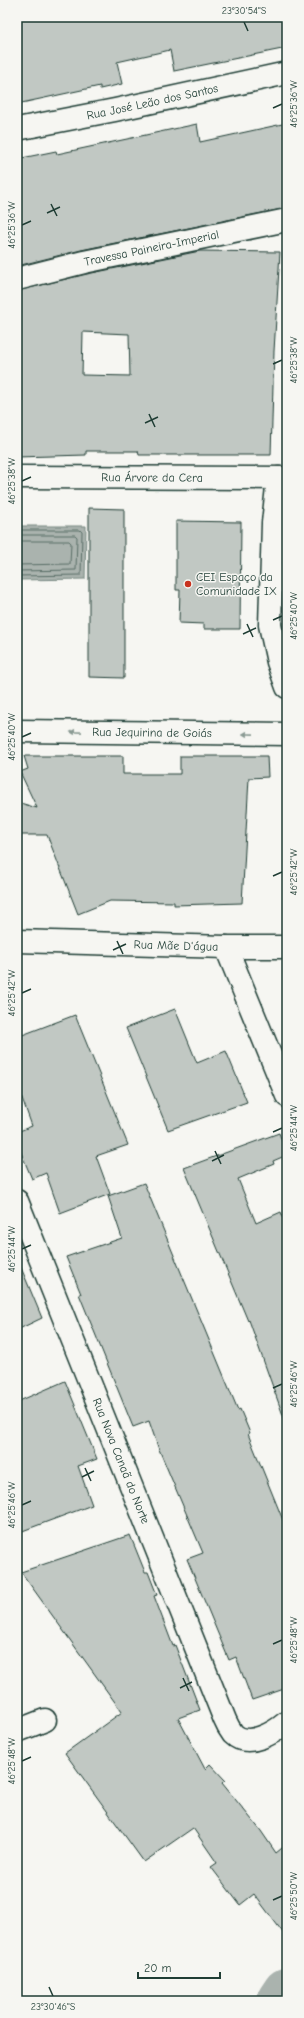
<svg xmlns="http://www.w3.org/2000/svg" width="304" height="2018" font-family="'Comic Neue',sans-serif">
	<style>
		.water { fill: #aab3ae; stroke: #72847d }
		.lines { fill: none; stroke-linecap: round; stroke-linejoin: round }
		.shore { stroke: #576c65; stroke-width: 1 }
		.river { stroke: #aab3ae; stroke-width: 49 }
		.building { fill: #c1c8c3; stroke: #1f3d34; fill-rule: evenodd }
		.minor-casing { stroke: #1f3d34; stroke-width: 25 }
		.minor { stroke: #f6f6f2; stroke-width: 22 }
		.oneway { fill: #8a9a93 }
		.ticks { fill: none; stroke: #1f3d34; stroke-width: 1.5 }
		.poi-dot { fill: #c8321e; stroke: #f6f6f2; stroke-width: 1.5 }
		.labels { text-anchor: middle; stroke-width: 3; stroke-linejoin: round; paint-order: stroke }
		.street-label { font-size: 12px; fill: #1f3d34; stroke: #f6f6f2 }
		.poi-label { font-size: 12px; fill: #1f3d34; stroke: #f6f6f2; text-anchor: start }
		.neatline { fill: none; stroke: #1f3d34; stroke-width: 1.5 }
		.ticks-label { font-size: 10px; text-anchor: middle; fill: #1f3d34 }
	</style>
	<rect width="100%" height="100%" fill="#f6f6f2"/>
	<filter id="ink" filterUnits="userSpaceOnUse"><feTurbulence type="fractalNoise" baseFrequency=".025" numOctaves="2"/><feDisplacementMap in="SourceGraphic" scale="8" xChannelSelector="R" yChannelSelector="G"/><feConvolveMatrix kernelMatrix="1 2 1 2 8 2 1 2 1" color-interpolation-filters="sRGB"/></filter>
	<g filter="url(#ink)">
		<path class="water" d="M17,526H86L85,579L17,580Z"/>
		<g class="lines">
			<path class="shore" d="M17,530H80L82,532L81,575L17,576
				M17,535H75L77,537L76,570L17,571
				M17,541H69L71,543L70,564L17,565"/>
			<path class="river" d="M281,2001L287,1992"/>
		</g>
		<path class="building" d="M17,17H287V48L174,71L170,50L117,62L122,84L100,89V86L17,104Z
			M287,123V208L81,250L17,266V159L56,151L57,154L197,124L200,142Z
			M200,251L280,252L274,351L271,455H139L138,451H86V455L17,457V291L87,274ZM83,332L129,334L130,376L82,375Z
			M89,508L124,509V678L89,677Z
			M176,521L241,522L240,629H204V624L179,623L180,590H176Z
			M24,756H123V774H180V756H267L268,777L249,778L242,903L174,905V902L110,901L78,914L47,835H17V802L37,808L20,772L28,769Z
			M175,1009L197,1063L226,1051L247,1102L168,1130L126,1028Z
			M75,1015L128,1145L96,1156L110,1194L60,1213L46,1173L32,1179L17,1143V1132L32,1126L17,1084V1037Z
			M279,1133L287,1155L273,1161L274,1164L238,1179L256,1223L281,1212L287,1227V1417L284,1418L249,1320L248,1321L184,1168Z
			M144,1183L238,1410L240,1409L250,1433L248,1434L287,1530V1688L252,1700L236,1657L229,1660L187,1559L203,1553L158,1447L149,1421L133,1427L79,1294H81L66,1257L122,1238L108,1196Z
			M17,1258L42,1318L17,1330Z
			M65,1381L97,1459L78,1466L92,1505L17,1533V1402Z
			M130,1535L145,1572H148L157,1595L154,1596L173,1646L175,1645L200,1710L178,1718L205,1769L210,1764L225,1780L222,1783L261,1831L276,1853L287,1844V1938L254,1894L240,1905L211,1867L217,1863L193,1828L144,1862L65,1753L122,1712L21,1572Z"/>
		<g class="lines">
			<defs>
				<g id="minor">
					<path id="s1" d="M17,129L115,110L287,73"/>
					<path id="s2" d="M17,279L84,262L287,220"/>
					<path id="s3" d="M17,477L287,478"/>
					<path d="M278,478L273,523L270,625L278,662L287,687"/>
					<path id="s4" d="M17,731L287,734"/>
					<path id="s5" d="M17,941L226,947H287"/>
					<path d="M226,947L287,1096"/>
					<path id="s6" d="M17,1201L225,1720C227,1725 230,1730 233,1734C248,1749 275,1732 287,1722"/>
					<path d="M17,1731L45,1720"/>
				</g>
			</defs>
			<use href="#minor" class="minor-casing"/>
			<use href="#minor" class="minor"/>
		</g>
		<defs><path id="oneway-solid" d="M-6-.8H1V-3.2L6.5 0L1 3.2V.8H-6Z"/></defs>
		<g class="oneway">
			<use href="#oneway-solid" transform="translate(76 732) rotate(-179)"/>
			<use href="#oneway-solid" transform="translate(248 734) rotate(-179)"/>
		</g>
	</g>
	<path class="ticks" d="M244,22L248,31M273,108L282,104M51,204L57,216M47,213L60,207M22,225L31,221M273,364L282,360M149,414L155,427M145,423L158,417M22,481L31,477M273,620L282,616M247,624L253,637M243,634L256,628M22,737L31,733M273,876L282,872M117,941L123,954M113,950L126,944M22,993L31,989M273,1132L282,1128M215,1151L221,1164M212,1161L224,1155M22,1249L31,1245M273,1388L282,1384M85,1468L91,1481M82,1477L94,1471M22,1505L31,1501M273,1644L282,1640M183,1678L189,1691M180,1688L192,1682M22,1761L31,1757M273,1900L282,1896M49,1987L53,1996"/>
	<circle class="poi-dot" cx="188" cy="584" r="4"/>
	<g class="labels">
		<g class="street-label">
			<text dy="4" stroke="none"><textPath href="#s1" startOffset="138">Rua José Leão dos Santos</textPath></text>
			<text dy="4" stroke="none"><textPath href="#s2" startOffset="138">Travessa Paineira-Imperial</textPath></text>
			<text dy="4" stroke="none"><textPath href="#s3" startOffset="135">Rua Árvore da Cera</textPath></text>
			<text dy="4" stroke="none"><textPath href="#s4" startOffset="135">Rua Jequirina de Goiás</textPath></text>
			<text dy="4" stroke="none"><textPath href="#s5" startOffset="159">Rua Mãe D'água</textPath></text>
			<text dy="4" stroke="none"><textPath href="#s6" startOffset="280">Rua Nova Canaã do Norte</textPath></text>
		</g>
		<g class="poi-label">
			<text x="196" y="581">CEI Espaço da<tspan x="196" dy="14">Comunidade IX</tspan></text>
		</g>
	</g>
	<rect width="304" height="2018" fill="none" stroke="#f6f6f2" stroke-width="44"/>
	<path d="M138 1972v6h82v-6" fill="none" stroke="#1f3d34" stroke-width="2"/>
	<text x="144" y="1972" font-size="12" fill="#1f3d34" stroke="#f6f6f2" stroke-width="3" paint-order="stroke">20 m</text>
	<rect x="22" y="22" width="260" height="1974" class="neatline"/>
	<g class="ticks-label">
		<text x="244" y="14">23°30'54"S</text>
		<text transform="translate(293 104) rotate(-90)" y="4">46°25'36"W</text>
		<text transform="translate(11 225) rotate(-90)" y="4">46°25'36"W</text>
		<text transform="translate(293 360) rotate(-90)" y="4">46°25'38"W</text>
		<text transform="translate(11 481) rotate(-90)" y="4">46°25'38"W</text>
		<text transform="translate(293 616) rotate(-90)" y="4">46°25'40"W</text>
		<text transform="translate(11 737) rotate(-90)" y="4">46°25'40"W</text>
		<text transform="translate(293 872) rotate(-90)" y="4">46°25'42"W</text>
		<text transform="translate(11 993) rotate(-90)" y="4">46°25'42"W</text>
		<text transform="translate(293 1128) rotate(-90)" y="4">46°25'44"W</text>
		<text transform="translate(11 1249) rotate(-90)" y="4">46°25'44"W</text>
		<text transform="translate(293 1384) rotate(-90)" y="4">46°25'46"W</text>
		<text transform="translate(11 1505) rotate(-90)" y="4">46°25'46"W</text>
		<text transform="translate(293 1640) rotate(-90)" y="4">46°25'48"W</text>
		<text transform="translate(11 1761) rotate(-90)" y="4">46°25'48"W</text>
		<text transform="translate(293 1896) rotate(-90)" y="4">46°25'50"W</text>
		<text x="53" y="2010">23°30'46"S</text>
	</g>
</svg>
